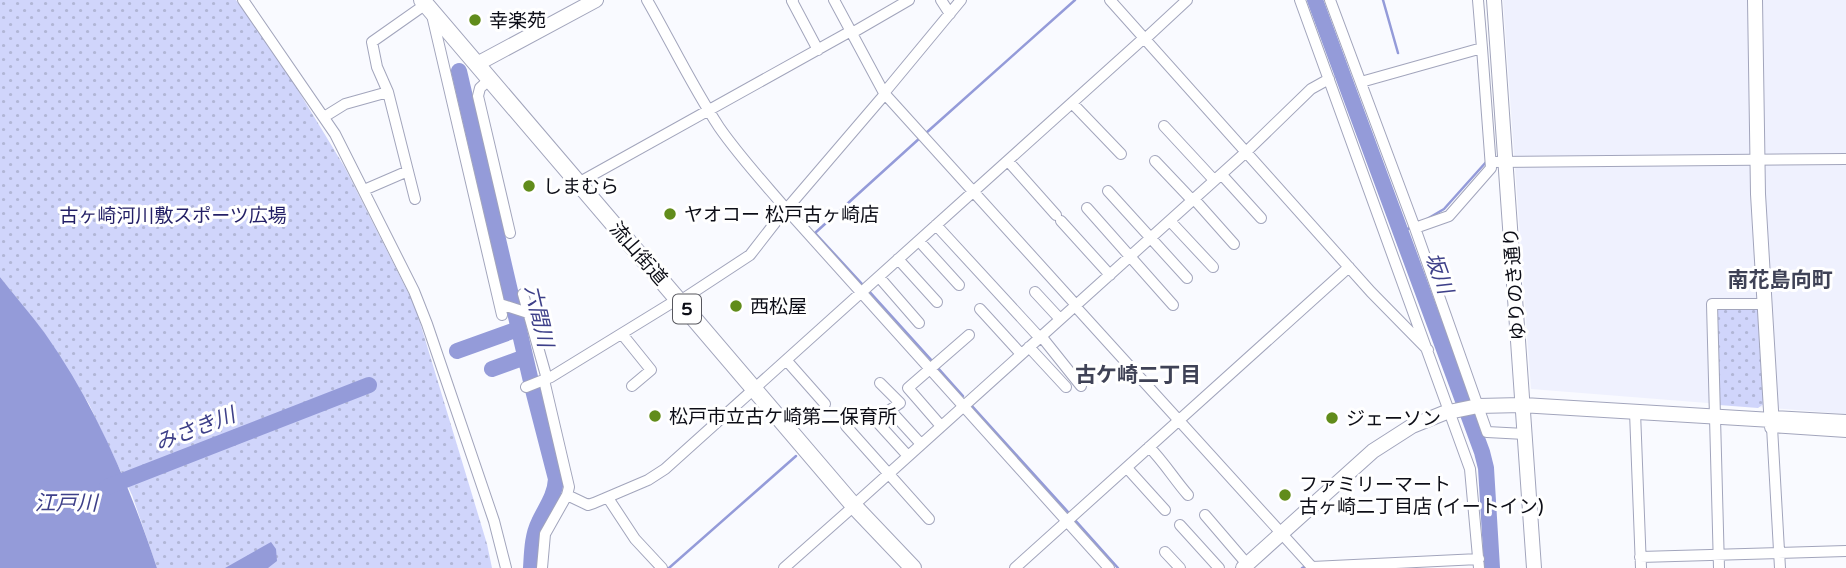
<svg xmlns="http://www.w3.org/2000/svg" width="1846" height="568" font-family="'Varela Round','Noto Sans JP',sans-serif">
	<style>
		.built { fill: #eff1fe }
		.park { fill: url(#park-dots) }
		.water { fill: #949bd9 }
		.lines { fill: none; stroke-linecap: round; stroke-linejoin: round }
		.stream { stroke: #949bd9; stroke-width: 2.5 }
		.river { stroke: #949bd9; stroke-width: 16 }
		.street-casing { stroke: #a2a5bc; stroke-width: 12 }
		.secondary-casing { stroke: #a2a5bc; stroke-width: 16 }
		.primary-casing { stroke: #a2a5bc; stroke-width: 18 }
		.street { stroke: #fff; stroke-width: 10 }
		.secondary { stroke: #fff; stroke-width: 14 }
		.primary { stroke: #fff; stroke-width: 16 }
		.poi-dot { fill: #618c1b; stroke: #fff; stroke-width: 2.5 }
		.labels { text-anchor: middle; stroke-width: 6; stroke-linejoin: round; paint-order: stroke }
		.shield { fill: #fff; stroke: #56565d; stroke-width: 2 }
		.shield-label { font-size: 18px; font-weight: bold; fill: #0d0e17 }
		.poi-label { font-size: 19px; fill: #0d0e17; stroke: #fff; text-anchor: start }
		.park-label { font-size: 19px; fill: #231f66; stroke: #fff }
		.street-label { font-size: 19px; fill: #0d0e17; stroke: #fff }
		.water-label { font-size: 21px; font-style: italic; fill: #3e4089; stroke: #fff }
		.neighbourhood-label { font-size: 21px; font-weight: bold; fill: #3f4256; stroke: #fff }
	</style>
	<defs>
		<pattern id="park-dots" width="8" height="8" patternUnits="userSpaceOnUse" patternTransform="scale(1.75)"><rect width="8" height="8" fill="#d0d5fb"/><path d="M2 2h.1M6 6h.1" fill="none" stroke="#b1b6d6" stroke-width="1.8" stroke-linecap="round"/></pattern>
	</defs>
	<rect width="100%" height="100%" fill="#f9faff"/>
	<path class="built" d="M1503,0H1846V414L1531,389Z"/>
	<path class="park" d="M0,0H236L276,54L344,166L415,306L487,544L492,568H157L132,495L89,404L43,331L0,277Z
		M1754,307L1758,309L1765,403L1758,408L1719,405L1715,311L1720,308Z"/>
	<path class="water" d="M0,277C14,295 30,313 44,332C95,404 129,484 157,568H0Z
		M271,542L276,549L277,561L268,568H225Z"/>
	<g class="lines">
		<path class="stream" d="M1383,0L1398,53
			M926,133L1075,0
			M1427,219L1444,209L1487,161
			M1401,232L1412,227
			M863,285L815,233L921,137
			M868,290L934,363
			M938,368L963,396
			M972,406L1068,512
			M1075,520L1118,568
			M669,568L796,456
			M1302,568L1304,567"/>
		<path class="river" d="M1315,0L1482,452L1486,468L1492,568
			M459,71L533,390L556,479C555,496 546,507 539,522C532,536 532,553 531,568
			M457,351L518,329
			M492,369L525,357
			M107,487L369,385"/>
		<defs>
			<path id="street" d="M243,0L335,134L414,291L427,324L494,521L506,568
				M647,0C671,42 692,86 719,127C739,156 764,183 787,210L1109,568
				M793,0L792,1L818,50
				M834,0L884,93L1076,305
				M941,0L950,14
				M1110,0L1371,292L1428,350
				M1300,0L1470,469L1479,568
				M1330,0L1415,228L1487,432L1525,434
				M432,15L502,315
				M852,33L909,0
				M1145,39L1187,0
				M490,79L480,88L478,96L510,233
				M1361,82L1482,48L1478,0
				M388,92L415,199
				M884,93L961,0
				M1072,103L1121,154
				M324,117L345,104L388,92L377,67L372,42L426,4L425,0
				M1164,126L1214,180
				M1008,161L1056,215
				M1155,161L1192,200
				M1491,162L1846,159
				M1222,175L1261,218
				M578,183L851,31
				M364,190L408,171
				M1108,191L1187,278
				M1194,199L1234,244
				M1087,208L1173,305
				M1061,221L1110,275
				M1170,221L1213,267
				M936,225L1039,337
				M1415,228L1449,216L1491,168L1482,48
				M919,241L959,285
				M898,259L937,302
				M879,277L919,323
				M1035,292L1060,319
				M523,294L547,379
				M680,301L750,255L778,219L885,94
				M500,304L528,313
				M1075,306L1312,567L1479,559
				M980,309L1021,354
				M622,334L651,370L632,386
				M1041,336L1081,386
				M1029,347L1066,387
				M787,361L825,404
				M880,383L900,403L890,410L921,444
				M526,387L551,377L678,299
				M868,412L908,456
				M1635,412L1641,568
				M846,426L929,519
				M941,426L908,388L969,335
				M1149,447C1164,462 1174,479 1188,495
				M1127,468L1165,510
				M567,495L588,505L594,503L648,480L665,469L1144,38
				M608,498L635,539L662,568
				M854,505L1246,152L1311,89L1329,79
				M1205,515L1247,564
				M1180,525L1219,568
				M1165,552L1180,568
				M1640,557L1846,551
				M542,568L545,534L567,495L569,487L544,380
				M784,568L854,506
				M1015,568L1349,267
				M1719,568L1712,304H1764
				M1780,568L1772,427L1846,432"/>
			<path id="secondary" d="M1494,0L1534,568
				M1755,0L1758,194L1772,427
				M477,64L596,0
				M1772,418L1846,422
				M1243,568L1373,451L1412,426L1444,413L1478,406L1522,405L1772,420"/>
			<path id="primary" d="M422,0L854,506L913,568"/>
		</defs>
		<use href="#street" class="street-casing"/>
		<use href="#secondary" class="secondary-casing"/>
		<use href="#primary" class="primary-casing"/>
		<use href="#street" class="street"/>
		<use href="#secondary" class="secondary"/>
		<use href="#primary" class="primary"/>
	</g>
	<g class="poi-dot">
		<circle cx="475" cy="20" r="7"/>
		<circle cx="529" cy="186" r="7"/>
		<circle cx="670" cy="214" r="7"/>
		<circle cx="736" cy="306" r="7"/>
		<circle cx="655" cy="416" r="7"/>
		<circle cx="1332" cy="418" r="7"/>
		<circle cx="1285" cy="495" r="7"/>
	</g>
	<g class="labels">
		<rect class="shield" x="673" y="294.5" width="28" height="29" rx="5"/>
		<g class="shield-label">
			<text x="687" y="315">5</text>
		</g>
		<g class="poi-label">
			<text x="489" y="27">幸楽苑</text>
			<text x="543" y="193">しまむら</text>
			<text x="684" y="221">ヤオコー 松戸古ヶ崎店</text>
			<text x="750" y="313">西松屋</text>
			<text x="669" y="423">松戸市立古ケ崎第二保育所</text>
			<text x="1346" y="425">ジェーソン</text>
			<text x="1299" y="491">ファミリーマート<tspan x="1299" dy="22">古ヶ崎二丁目店 (イートイン)</tspan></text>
		</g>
		<g class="park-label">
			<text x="173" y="222">古ヶ崎河川敷スポーツ広場</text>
		</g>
		<g class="street-label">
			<text transform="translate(639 253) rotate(49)" y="7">流山街道</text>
			<text transform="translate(1514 284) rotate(-94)" y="7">ゆりのき通り</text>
		</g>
		<g class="water-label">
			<text transform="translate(1439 273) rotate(70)" y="7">坂川</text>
			<text transform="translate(539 316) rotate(77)" y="7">六間川</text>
			<text transform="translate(195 429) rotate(-21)" y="7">みさき川</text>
			<text x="66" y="510">江戸川</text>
		</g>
		<g class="neighbourhood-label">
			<text x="1780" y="287">南花島向町</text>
			<text x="1138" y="382">古ケ崎二丁目</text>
		</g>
	</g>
</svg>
